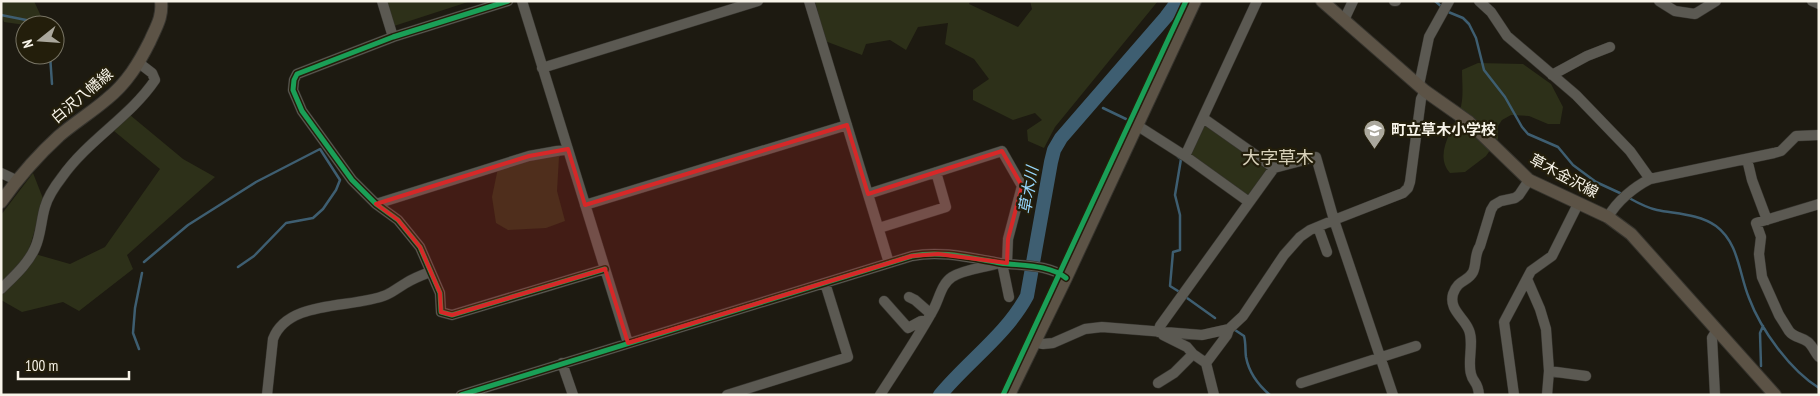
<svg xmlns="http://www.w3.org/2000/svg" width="1820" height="396" font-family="'PT Sans Narrow','Noto Sans JP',sans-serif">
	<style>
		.green { fill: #2d3019 }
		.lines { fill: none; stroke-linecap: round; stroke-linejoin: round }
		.stream { stroke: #3e5e71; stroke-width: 2.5 }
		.river { stroke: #3e5e71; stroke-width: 14 }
		.minor-casing { stroke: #36342e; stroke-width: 11 }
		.major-casing { stroke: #36342e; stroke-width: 14 }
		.minor { stroke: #5b5952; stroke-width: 10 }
		.major { stroke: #5c5346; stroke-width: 12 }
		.cycleway-casing { stroke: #231e0b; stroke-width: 8 }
		.cycleway { stroke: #1a9f57; stroke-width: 5 }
		.marked { fill: #d62828; fill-opacity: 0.2; stroke: #d62828; stroke-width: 4; stroke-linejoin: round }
		.labels { text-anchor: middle; stroke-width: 4.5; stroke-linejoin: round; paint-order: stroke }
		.street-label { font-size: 15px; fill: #f8f4e9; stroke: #231e0b }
		.poi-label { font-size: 15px; font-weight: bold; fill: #f8f4e9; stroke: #231e0b; text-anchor: start }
		.water-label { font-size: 16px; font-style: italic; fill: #96d5fc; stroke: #231e0b }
		.quarter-label { font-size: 18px; fill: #d8d1ba; stroke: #231e0b }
	</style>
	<rect width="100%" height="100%" fill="#1d1a11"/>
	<path class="green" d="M1,1H34L45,25H25L4,22L1,14Z
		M387,1H471L394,26Z
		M815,1H970L969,4L1018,27L1032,9L1030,1H1158L1055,127L1044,148L1028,141L1027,130L1042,120L1035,113L1013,120L973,100V90L989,79L974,59L945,44L948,23L918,27L906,50L890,40L866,44L862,55L825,41Z
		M1478,63L1523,64L1551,84L1563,107L1560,124H1548L1529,116L1511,115L1502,120L1498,126V139L1486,156L1465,172L1450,173C1433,154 1454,129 1460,110C1464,98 1462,82 1462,70Z
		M130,115L183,159L215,177L127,255L133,269L79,311L63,302L22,312L1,300V215L33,173L44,201L28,252L70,264L105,247L160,169L114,131Z
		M1206,122L1270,168L1251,195H1246L1192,157L1191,153Z
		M563,154L559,157L557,191L565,221L546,228L508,230L496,223L492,197L498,168L528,158Z"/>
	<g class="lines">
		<path class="stream" d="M1435,1L1442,7
			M1446,11L1463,18L1469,24L1476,38L1484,70L1505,97L1522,127L1528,134L1558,147L1573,165L1596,182L1622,194
			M1,15L31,21L39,25
			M50,55L52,84
			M1103,108L1126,119
			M1629,198C1638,203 1647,208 1657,210C1677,214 1699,214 1716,226C1739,243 1739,274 1749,298C1761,330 1790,370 1819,388
			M144,262L188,225L256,182L320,149L340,180L336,190L323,209L313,218L286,223L254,256L238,267
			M1178,291L1170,286L1173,252L1180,250V215L1175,195L1181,159L1178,157
			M1187,298L1215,318
			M1235,330L1244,336C1246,343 1245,350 1246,357C1249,373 1257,384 1270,395
			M139,349L133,333L135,308L142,273
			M1761,366L1760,333L1763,326"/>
		<path class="river" d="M940,395C968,361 1006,335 1027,296L1051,162L1054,150L1061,138L1166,17L1178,1"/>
		<defs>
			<path id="minor" d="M382,1L393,37
				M508,1L393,37L297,74L294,80L293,90L302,111L352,180L376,204L398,220L420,247L440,293L441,312L452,315L605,269
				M522,1L628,343
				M809,1L889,263
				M1394,1H1396
				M1479,1L1491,12L1507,36L1576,95L1630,151L1650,179
				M1659,1L1675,11L1695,14L1716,1
				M1812,1L1819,4
				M1344,20L1353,1
				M542,68L758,1
				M1552,75L1587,56L1610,47
				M1419,85L1429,37L1449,1
				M1203,118L1274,168
				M1138,126L1185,156L1249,202
				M1185,156L1257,1
				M1747,159L1752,180L1767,220
				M1,173L16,180
				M868,194L1002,151L1022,186L1008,239L1007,263
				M376,204L529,156L568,149
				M1819,204L1756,223L1761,237L1759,254L1762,277L1779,315L1789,331C1794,338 1802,337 1808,342C1813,346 1815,353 1819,357
				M585,205L847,125
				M1608,217C1617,201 1634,187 1650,179L1774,153L1781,151L1796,136L1819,135
				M1318,227L1327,252
				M879,228L946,207L936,172
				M1002,263L1009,297
				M1527,279L1540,309L1546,329L1549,371
				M1,289C13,277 28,264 35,248C41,235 41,220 45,207C48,196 55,186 62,177C88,140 130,117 155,80L152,73L139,63
				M909,297L915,300L931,314
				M884,301L908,328L921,321H926
				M1158,332L1160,326L1274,168L1316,157L1334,220L1393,395
				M1163,335L1187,347L1193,354
				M1034,342L1043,344L1053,343L1085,329L1102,327L1202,335L1229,329
				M562,363L573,395
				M1206,363L1227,335L1229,329L1243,316L1284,255L1300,237L1310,230L1334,220L1403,193L1408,188L1410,182L1421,99L1425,91
				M1158,383L1174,373L1193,354L1206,363L1214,395
				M1301,383L1416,346
				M267,395L273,339C288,299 353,309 386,295C393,292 399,287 406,283C414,278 422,275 430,272
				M461,395L912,256C941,250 971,258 1000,263C1021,266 1049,264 1066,278
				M727,395L848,357L825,283
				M880,395C898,367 917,339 933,310C939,300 941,284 952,277C965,269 984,268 999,263
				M1479,395C1478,381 1473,383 1471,374C1467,360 1475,341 1468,328C1462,316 1449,309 1453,294C1458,279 1468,282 1473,272C1477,263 1474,255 1480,246L1491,210L1494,205L1501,201L1515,198L1519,195L1529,180
				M1514,395L1504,322L1531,271L1552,256L1578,204
				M1547,395L1549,371L1586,376
				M1715,395L1712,338L1717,330"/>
			<path id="major" d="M1322,1L1425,91L1469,122L1529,180L1608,217L1631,234L1775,395
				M1,202C18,178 37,156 59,136C74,123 92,112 107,99C127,83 139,63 150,41C156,27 163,17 161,1
				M1009,395L1066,278L1195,1"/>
		</defs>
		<use href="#minor" class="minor-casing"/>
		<use href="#major" class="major-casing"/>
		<use href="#minor" class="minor"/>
		<use href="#major" class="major"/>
		<defs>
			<path id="cycleway" d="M508,1L393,37L297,74L294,80L293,90L302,111L352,180L376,204L398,220L420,247L440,293L441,312L452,315L605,269
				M461,395L912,256C941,250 971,258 1000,263C1021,266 1049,264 1066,278
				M1003,395L1186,1"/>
		</defs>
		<use href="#cycleway" class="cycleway-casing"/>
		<use href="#cycleway" class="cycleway"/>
	</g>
	<path class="marked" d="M847,125L868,194L1002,151L1022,186L1008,239L1007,263L938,254L912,256L628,343L605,269L452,315L441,312L440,293L420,247L398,220L376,204L529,156L568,149L585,205Z"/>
	<defs>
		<symbol id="school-pin" viewBox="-11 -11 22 30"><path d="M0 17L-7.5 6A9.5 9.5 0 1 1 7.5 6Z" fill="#aba89d" stroke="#231e0b"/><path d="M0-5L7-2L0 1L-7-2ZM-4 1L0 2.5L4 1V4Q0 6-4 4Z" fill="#fff"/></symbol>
	</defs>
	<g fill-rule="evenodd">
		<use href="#school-pin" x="1362" y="118" width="25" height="34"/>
	</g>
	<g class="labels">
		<g class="street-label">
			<text transform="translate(82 96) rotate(-40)" y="5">白沢八幡線</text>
			<text transform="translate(1564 176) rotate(28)" y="5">草木金沢線</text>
		</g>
		<g class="poi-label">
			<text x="1391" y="135">町立草木小学校</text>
		</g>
		<g class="water-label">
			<text transform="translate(1028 190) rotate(-80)" y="6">草木川</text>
		</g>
		<g class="quarter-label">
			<text x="1278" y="164">大字草木</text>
		</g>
	</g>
	<rect width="1820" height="396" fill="none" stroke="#f8f4e9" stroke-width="5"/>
	<g transform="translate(40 40) rotate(253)"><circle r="24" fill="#231e0b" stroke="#787464"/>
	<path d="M0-4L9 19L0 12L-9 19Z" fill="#aba89d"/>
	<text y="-8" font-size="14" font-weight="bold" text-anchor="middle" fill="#f8f4e9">N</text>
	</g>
	<path d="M18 371v8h111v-8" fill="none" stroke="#f8f4e9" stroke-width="2.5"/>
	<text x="25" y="371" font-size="15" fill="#f8f4e9" stroke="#231e0b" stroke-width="4" paint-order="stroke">100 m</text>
</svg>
